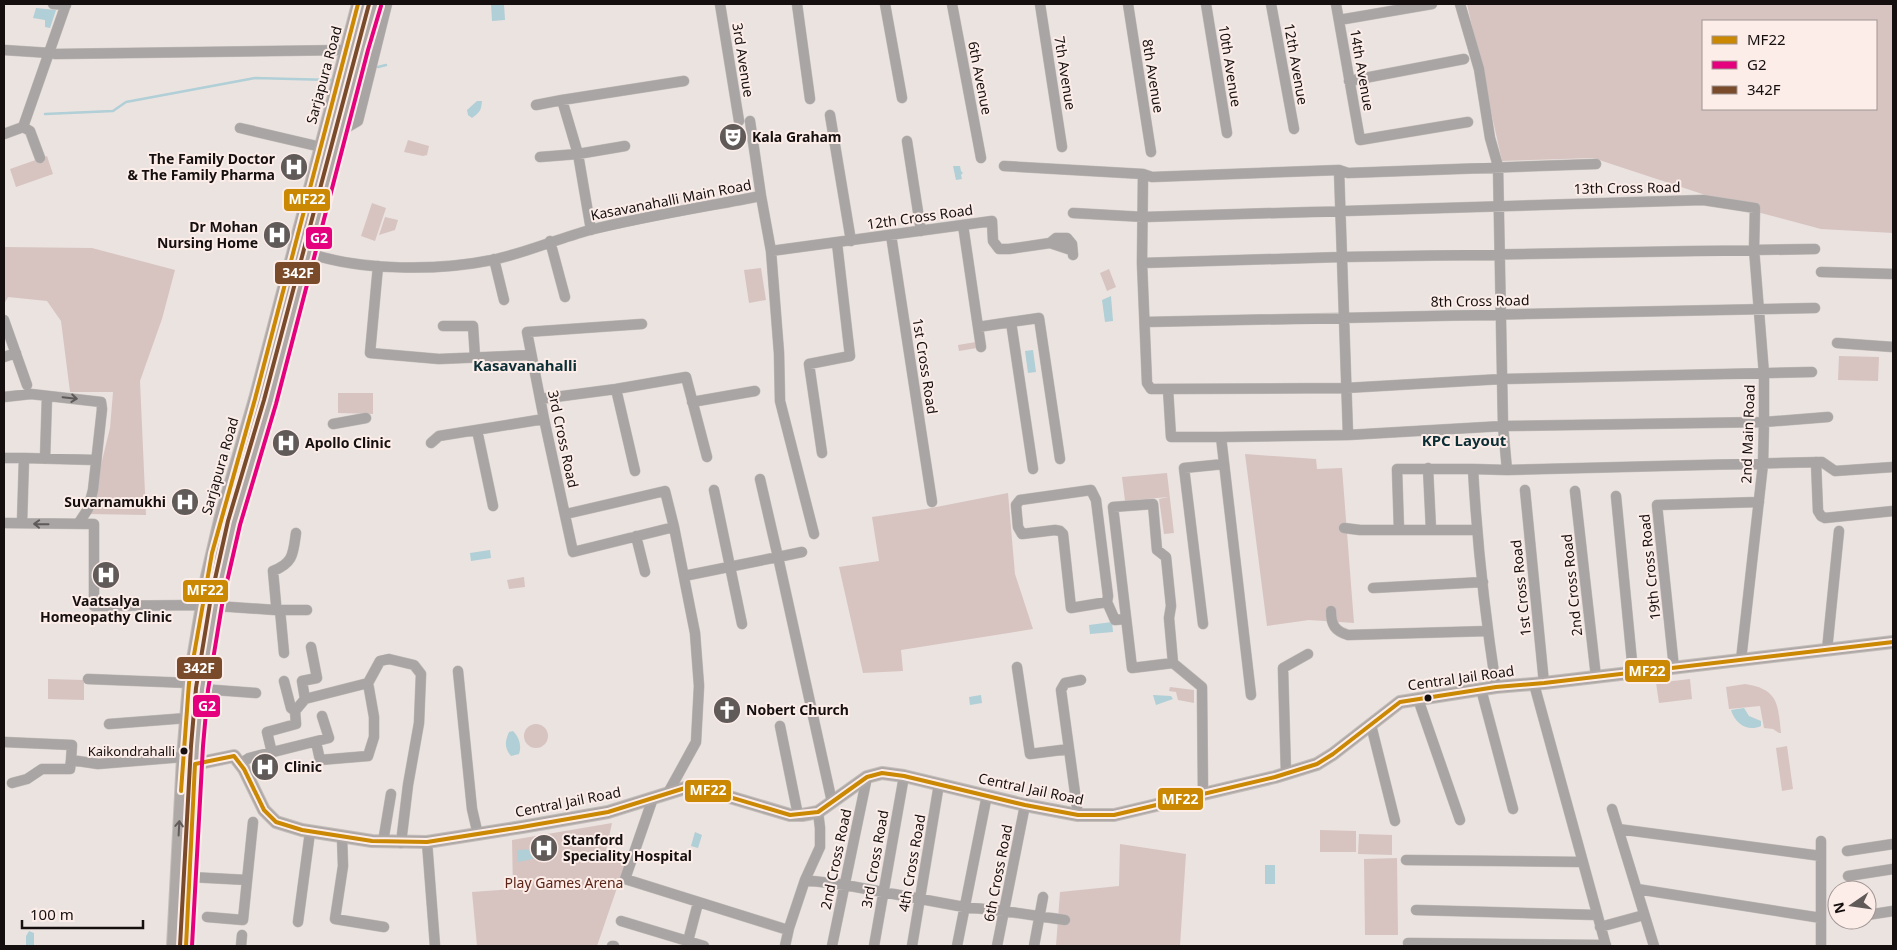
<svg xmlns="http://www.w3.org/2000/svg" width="1897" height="950" font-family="'Noto Sans',sans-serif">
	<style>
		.green { fill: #d7c4c0; fill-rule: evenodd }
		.water { fill: #b0cfd6 }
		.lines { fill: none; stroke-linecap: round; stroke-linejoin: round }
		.stream { stroke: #b0cfd6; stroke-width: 2.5 }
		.minor-casing { stroke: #c4bebb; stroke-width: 11 }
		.major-casing { stroke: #c4bebb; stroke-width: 14 }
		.minor { stroke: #a9a5a4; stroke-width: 10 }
		.major { stroke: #aea8a6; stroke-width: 12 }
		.bus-1-casing { stroke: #fcede9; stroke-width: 8 }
		.bus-2-casing { stroke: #fcede9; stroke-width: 8 }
		.bus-3-casing { stroke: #fcede9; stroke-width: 8 }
		.bus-1 { stroke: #ca8803; stroke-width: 4 }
		.bus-2 { stroke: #e5007d; stroke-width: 4 }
		.bus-3 { stroke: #7a4b2a; stroke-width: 4 }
		.oneway { stroke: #5f5a5a }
		.oneway2 { stroke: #625c5a }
		.bus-dot { fill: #15100f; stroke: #fcede9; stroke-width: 2 }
		.labels { text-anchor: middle; stroke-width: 4; stroke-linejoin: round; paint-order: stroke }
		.bus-label { font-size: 13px; fill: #15100f; stroke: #fcede9; text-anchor: end }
		.street-label { font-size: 14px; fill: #15100f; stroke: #fcede9 }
		.poi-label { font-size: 14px; font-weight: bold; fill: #15100f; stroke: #fcede9; text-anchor: start }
		.park-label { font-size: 14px; fill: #5a2417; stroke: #fcede9 }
		.neighbourhood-label { font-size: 15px; font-weight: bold; fill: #0c2e35; stroke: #fcede9 }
		.line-badge { stroke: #fcede9; stroke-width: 2 }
		.badge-label { font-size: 14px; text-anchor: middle; font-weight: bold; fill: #fff }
	</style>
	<rect width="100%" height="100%" fill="#ebe3e0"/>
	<path class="green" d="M1467,4H1893V233L1821,229L1757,212L1593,158L1502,161ZM1703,21H1876V109H1703Z
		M408,140L429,146L427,155L423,156L404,152Z
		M47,156L53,174L16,187L10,169Z
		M372,203L386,208L375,241L361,236Z
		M385,217L398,220L395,230L379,235Z
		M4,247L92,248L175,270L162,319L140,381L146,515L89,514L110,428L113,392H70L61,321L47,301L8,297L4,304Z
		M761,268L766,300L749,303L744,270Z
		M1109,269L1116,287L1107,291L1100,273Z
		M976,342L977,348L959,351L958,345Z
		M1839,356L1879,357L1878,381L1838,380Z
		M338,393H373V414L338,413Z
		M1245,454L1316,459L1317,469L1342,468L1354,623L1309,620L1267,626Z
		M1167,473L1174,533L1164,534L1159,499L1168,497L1125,501L1122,477Z
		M1008,493L1015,574L1033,629L901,650L903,671L863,673L839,567L879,561L872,517L926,509Z
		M524,577L525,587L509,589L507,580Z
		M48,679L84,680V700L48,699Z
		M1690,679L1692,699L1659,703L1656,683Z
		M1745,684C1779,689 1778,705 1781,733H1779L1773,729L1764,728L1760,706L1729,709L1726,687Z
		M1170,687L1194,690V703L1178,700L1176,692L1169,691Z
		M524 736a12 12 0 1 1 24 0a12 12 0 1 1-24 0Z
		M1787,746L1793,789L1782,791L1776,748Z
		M612,823L606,851L628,856L597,946H477L472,892L513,889L512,840Z
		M1320,830L1356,831V852H1320Z
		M1359,834L1392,835V855L1358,854Z
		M1120,844L1186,854L1180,946H1056L1060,892L1119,886Z
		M1397,858L1398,935H1365L1364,859Z"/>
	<path class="water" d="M491,4H504L505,20L492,21Z
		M36,8L56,10L50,28L45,27V20L33,18Z
		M477,101H482C481,111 480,112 472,118L468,115L467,110Z
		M953,166H960L961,171L963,173L961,175L962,179L956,180Z
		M1111,296L1113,321L1105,322L1102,300Z
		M1033,350L1036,372L1028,373L1025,351Z
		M490,550L491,558L471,561L470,553Z
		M1112,622L1113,632L1090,634L1089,625Z
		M981,695L982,703L970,705L969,697Z
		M1153,695L1171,696L1173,699L1156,705Z
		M1744,708L1749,716L1761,721V726C1748,732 1735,724 1731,710Z
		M513,731C519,737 522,746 519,754L511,756C504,748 505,741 509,732Z
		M695,832L702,835L698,848L691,846Z
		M536,849L537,858L518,862L517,850Z
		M1265,865H1275V884H1265Z
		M29,931L34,933V946H26V936Z"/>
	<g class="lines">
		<path class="stream" d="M378,67L386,65
			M45,114L113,111L126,102L255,78L331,80"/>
		<defs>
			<path id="minor" d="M53,4L66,5
				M720,4L739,121
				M797,4L810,99
				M885,4L902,98
				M952,4L981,158
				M1040,4L1062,147
				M1128,4L1151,152
				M1206,4L1227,133
				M1271,4L1294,129
				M1336,4L1360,140L1468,122
				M1460,4L1479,69L1490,138L1498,166L1503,426L1764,422L1828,417
				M1339,20L1432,4
				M4,50L50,53
				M55,54L346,50
				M1349,81L1464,59
				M562,100L578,154L591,230
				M536,105L562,100L684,81
				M830,115L851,241
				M750,121L761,196
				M23,127L30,131L40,158
				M240,128L321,147
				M341,131L358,121L387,4
				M4,134L23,127L66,4
				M907,141L921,231
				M540,157L578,154L625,146
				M1004,166L1143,174L1152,177L1339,170L1348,173L1596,164
				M1339,170L1348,435
				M1143,174L1142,263L1147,383L1151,389L1346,388L1502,379L1812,372
				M1073,213L1144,217L1703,200L1755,208L1754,249L1764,374V422L1763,464L1741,660
				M963,225L978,327L1011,322L1033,469
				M891,235L932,502
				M550,241L565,297
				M1050,243L1056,238H1067L1072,244L1073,255
				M771,251L992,221L993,241L999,249H1009L1050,243L1071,250
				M308,253C361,271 438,271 492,260C525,253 557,239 590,230C646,216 704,207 761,196L771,251L779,353L780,401L814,534
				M494,259L504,300
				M1142,263L1341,257L1815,249
				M378,266L370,353L439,359L531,355
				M1821,272L1893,274
				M4,320L27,385
				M1011,322L1039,318L1060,459
				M1145,322L1815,308
				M642,324L527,332L544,419L573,552L674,527
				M443,326H473L475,357
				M978,327L981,347
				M1837,343L1893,347
				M4,357L16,353
				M616,389L635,471
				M1168,389L1171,437H1221L1251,695
				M4,397L31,394L101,402L102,409L93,490L88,509L78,524
				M540,399L616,389L686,377L707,457
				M692,402L755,391
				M333,424L366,418
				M477,430L493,506
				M1221,437L1348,435L1503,426L1507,470
				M431,443L439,436L544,419
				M822,453L809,364L850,356L837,243
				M4,458H24L22,523
				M24,458L96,460
				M45,459L47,396
				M1816,462L1818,511L1821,516L1825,518L1893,511
				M1428,468L1431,530
				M1473,469L1507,470L1822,462L1835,471L1893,467
				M760,479L778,557L802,552
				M714,490L742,624
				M1091,490L1096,500L1108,596L1107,602L1071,608L1063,534L1060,531L1055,530L1022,534L1018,527L1016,505L1020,500Z
				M1525,490L1544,683
				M1575,491L1596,677
				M1616,496L1633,672
				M566,514L665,491L674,527L695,633L699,686L696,742L668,793
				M4,523L94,524V606L202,605L275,610H307
				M1344,528L1360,530H1477
				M1399,530L1397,469H1473C1477,542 1485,615 1496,687
				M636,536L645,572
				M684,576L778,557L832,802
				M1373,588L1483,582
				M1107,602L1115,620L1126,619
				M275,610L276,604L273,571C294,563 293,553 296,533
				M280,610L284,653
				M1331,611C1331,625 1335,631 1348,635L1488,631
				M1203,624L1184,468L1224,464
				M1827,650L1839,531
				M1173,663L1132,668L1113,507L1153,504L1157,550L1166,557L1171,606L1169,618L1173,663L1202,687L1203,793
				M1017,667L1030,754L1069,749
				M1674,668L1657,505L1759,502
				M458,671L472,809L478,835
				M88,679L189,683
				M284,681L291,708L295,711
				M1534,684L1606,946
				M202,689L256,693
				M1481,689L1513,809
				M305,699L302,681L317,678L311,647
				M1418,699L1460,820
				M109,724L187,718
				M1371,725L1395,821
				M780,726L798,815
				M4,742L72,745L71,760L98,764L183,757
				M316,742L320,760L368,756L374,737V717L368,683
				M272,753L267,732L296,724L295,711L305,699L368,683L380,661L389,659L414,665L421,674L419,723L408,785L401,843
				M240,764L249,758L329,738L322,716
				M1286,774L1283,668L1308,654
				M12,783L27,779L42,769H70L71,760
				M653,798L625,879L788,930
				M1612,809L1654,946
				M1078,815L1061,690L1065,683L1081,680
				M1618,829L1821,856
				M342,837L343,866L335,919L384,927
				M383,842L391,794
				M427,842L435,946
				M1847,851L1893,844
				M1406,860L1583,862
				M1848,876L1893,869
				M190,877L247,880
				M805,880L845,885L964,907L1004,911L1065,920
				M1637,889L1821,918
				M1416,910L1597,915
				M1867,915L1893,911
				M207,917L243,920L253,822
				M621,921L704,946
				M298,922L310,832
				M1600,927L1644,915
				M688,941L698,903
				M1408,943L1606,945
				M241,946L242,935
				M612,946H614
				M785,946L789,928L805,880L820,847V828L818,812
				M832,946L867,777
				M874,946L904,776
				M912,946L939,784
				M957,946L987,795
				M997,946L1025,805
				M1034,946L1043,897
				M1821,946V841"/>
			<path id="major" d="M195,764L234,756L244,769L264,810L276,822L302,830L372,841L427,842L522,827L608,812L685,788L696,787L790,815H802L818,812L867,777L882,773L904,776L1025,805L1078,815H1114L1275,777L1317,764L1333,754L1400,702L1496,687L1544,683L1893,642
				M173,946L183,757L189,683L207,576L220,520L255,399L358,4
				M186,946L197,746L202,689L217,598L234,523L270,402L362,48L375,4"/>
		</defs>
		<use href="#minor" class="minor-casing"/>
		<use href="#major" class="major-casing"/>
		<use href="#minor" class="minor"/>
		<use href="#major" class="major"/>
		<defs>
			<path id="bus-1" d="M181,791L189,683L212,553L255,399L358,4
				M186,946L195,764L234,756L244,769L264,810L276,822L302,830L372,841L427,842L522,827L608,812L685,788L696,787L790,815L818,812L867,777L882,773L904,776L1025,805L1078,815H1114L1275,777L1317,764L1333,754L1400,702L1496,687L1544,683L1893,642"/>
			<path id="bus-2" d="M192,946L203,746L208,690L223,599L240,525L276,404L368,50L381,6"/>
			<path id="bus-3" d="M180,946L191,746L196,688L211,597L228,521L264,400L369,4"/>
		</defs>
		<use href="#bus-1" class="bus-1-casing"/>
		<use href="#bus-2" class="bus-2-casing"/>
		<use href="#bus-3" class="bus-3-casing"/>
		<use href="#bus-1" class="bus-1"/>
		<use href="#bus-2" class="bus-2"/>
		<use href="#bus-3" class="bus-3"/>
	</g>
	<defs><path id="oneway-shaft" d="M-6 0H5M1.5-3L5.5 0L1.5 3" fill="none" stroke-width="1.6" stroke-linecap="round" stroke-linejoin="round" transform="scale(1.25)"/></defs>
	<g class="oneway">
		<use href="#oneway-shaft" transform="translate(70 398) rotate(6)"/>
		<use href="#oneway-shaft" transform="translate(41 524) rotate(-179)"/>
	</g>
	<use class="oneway2" href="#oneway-shaft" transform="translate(179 828) rotate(-87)"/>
	<defs>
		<symbol id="theatre-disc" viewBox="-11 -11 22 22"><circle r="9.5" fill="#605a58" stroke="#fcede9"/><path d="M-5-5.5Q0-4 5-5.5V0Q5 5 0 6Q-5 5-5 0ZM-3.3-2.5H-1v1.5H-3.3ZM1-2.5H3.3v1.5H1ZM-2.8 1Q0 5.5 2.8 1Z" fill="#fff"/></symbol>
		<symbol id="hospital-disc" viewBox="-11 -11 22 22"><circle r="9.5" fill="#605a58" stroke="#fcede9"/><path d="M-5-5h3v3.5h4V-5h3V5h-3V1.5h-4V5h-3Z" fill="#fff"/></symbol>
		<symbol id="church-disc" viewBox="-11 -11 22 22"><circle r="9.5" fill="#605a58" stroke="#fcede9"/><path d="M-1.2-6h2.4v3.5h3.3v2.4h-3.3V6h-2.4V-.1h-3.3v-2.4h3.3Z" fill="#fff"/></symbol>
	</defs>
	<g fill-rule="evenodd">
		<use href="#theatre-disc" x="717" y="121" width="32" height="32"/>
		<use href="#hospital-disc" x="278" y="151" width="32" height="32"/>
		<use href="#hospital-disc" x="261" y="219" width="32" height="32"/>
		<use href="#hospital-disc" x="270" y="427" width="32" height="32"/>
		<use href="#hospital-disc" x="169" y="486" width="32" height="32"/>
		<use href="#hospital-disc" x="90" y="559" width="32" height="32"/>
		<use href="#church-disc" x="711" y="694" width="32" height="32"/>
		<use href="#hospital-disc" x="249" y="751" width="32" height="32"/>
		<use href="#hospital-disc" x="528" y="832" width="32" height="32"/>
	</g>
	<g class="bus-dot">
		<circle cx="1428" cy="698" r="4.5"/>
		<circle cx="184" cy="751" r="4.5"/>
	</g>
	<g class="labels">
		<g class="bus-label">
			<text x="175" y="756">Kaikondrahalli</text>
		</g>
		<g class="street-label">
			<text transform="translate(743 60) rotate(81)" y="5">3rd Avenue</text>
			<text transform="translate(1296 64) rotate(80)" y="5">12th Avenue</text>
			<text transform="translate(1230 66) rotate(81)" y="5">10th Avenue</text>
			<text transform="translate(1362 70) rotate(80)" y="5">14th Avenue</text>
			<text transform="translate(1065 73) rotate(81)" y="5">7th Avenue</text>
			<text transform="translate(324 75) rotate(-75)" y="5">Sarjapura Road</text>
			<text transform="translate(1153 76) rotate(81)" y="5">8th Avenue</text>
			<text transform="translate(980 78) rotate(79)" y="5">6th Avenue</text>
			<text transform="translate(1627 188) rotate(-1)" y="5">13th Cross Road</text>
			<text transform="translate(671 200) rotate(-11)" y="5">Kasavanahalli Main Road</text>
			<text transform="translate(920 217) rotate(-8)" y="5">12th Cross Road</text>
			<text transform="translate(1480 301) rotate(-1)" y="5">8th Cross Road</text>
			<text transform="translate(925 366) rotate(81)" y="5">1st Cross Road</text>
			<text transform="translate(1748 434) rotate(-88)" y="5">2nd Main Road</text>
			<text transform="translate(563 439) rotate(78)" y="5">3rd Cross Road</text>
			<text transform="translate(220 466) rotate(-74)" y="5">Sarjapura Road</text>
			<text transform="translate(1650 567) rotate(-96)" y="5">19th Cross Road</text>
			<text transform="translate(1572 585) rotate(-96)" y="5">2nd Cross Road</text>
			<text transform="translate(1521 588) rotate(-96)" y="5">1st Cross Road</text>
			<text transform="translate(1461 678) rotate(-8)" y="5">Central Jail Road</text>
			<text transform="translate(1031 789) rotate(12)" y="5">Central Jail Road</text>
			<text transform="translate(568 802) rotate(-11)" y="5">Central Jail Road</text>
			<text transform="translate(836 859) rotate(-78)" y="5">2nd Cross Road</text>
			<text transform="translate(875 859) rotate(-80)" y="5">3rd Cross Road</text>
			<text transform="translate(912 863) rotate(-80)" y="5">4th Cross Road</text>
			<text transform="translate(998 873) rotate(-79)" y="5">6th Cross Road</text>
		</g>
		<g class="poi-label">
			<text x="752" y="142">Kala Graham</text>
			<text x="275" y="164" text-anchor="end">The Family Doctor<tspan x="275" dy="16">&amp; The Family Pharma</tspan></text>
			<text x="258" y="232" text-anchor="end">Dr Mohan<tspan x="258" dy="16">Nursing Home</tspan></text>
			<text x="305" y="448">Apollo Clinic</text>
			<text x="166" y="507" text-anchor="end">Suvarnamukhi</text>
			<text x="106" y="606" text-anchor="middle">Vaatsalya<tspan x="106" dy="16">Homeopathy Clinic</tspan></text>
			<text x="746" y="715">Nobert Church</text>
			<text x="284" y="772">Clinic</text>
			<text x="563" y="845">Stanford<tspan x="563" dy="16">Speciality Hospital</tspan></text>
		</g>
		<g class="park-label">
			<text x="564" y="888">Play Games Arena</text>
		</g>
		<g class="neighbourhood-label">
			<text x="525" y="371">Kasavanahalli</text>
			<text x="1464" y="446">KPC Layout</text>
		</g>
	</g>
	<g class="line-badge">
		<rect x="283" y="188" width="48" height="24" rx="5" fill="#ca8803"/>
		<rect x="305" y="226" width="28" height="24" rx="5" fill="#e5007d"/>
		<rect x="274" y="261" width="47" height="24" rx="5" fill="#7a4b2a"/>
		<rect x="182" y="579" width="47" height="24" rx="5" fill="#ca8803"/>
		<rect x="176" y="656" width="47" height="24" rx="5" fill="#7a4b2a"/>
		<rect x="1624" y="659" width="47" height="24" rx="5" fill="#ca8803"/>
		<rect x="192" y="694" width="29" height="24" rx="5" fill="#e5007d"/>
		<rect x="684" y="779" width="48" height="24" rx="5" fill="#ca8803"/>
		<rect x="1157" y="787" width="47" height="24" rx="5" fill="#ca8803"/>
	</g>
	<g class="badge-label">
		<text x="307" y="204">MF22</text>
		<text x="319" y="243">G2</text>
		<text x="298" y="278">342F</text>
		<text x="205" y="595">MF22</text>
		<text x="199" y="673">342F</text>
		<text x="1647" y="676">MF22</text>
		<text x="207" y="711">G2</text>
		<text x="708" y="795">MF22</text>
		<text x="1180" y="804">MF22</text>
	</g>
	<rect width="1897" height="950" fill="none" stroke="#15100f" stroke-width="10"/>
	<rect x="1702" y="20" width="175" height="90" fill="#fcede9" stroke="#a09592"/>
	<rect x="1712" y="36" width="25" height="8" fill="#ca8803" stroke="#a09592"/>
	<text x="1747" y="45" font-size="15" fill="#15100f">MF22</text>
	<rect x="1712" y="61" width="25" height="8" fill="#e5007d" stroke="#a09592"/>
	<text x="1747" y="70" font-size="15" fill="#15100f">G2</text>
	<rect x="1712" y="86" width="25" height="8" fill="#7a4b2a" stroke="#a09592"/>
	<text x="1747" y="95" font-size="15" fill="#15100f">342F</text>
	<g transform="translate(1852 905) rotate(257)"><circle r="24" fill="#fcede9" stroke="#a09592"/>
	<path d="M0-4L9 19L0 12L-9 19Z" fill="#605a58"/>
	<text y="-8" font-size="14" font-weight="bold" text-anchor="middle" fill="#15100f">N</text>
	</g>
	<path d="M22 920v8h121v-8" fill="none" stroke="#15100f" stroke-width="2.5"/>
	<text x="30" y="920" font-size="15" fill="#15100f" stroke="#fcede9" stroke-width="4" paint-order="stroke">100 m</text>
</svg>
